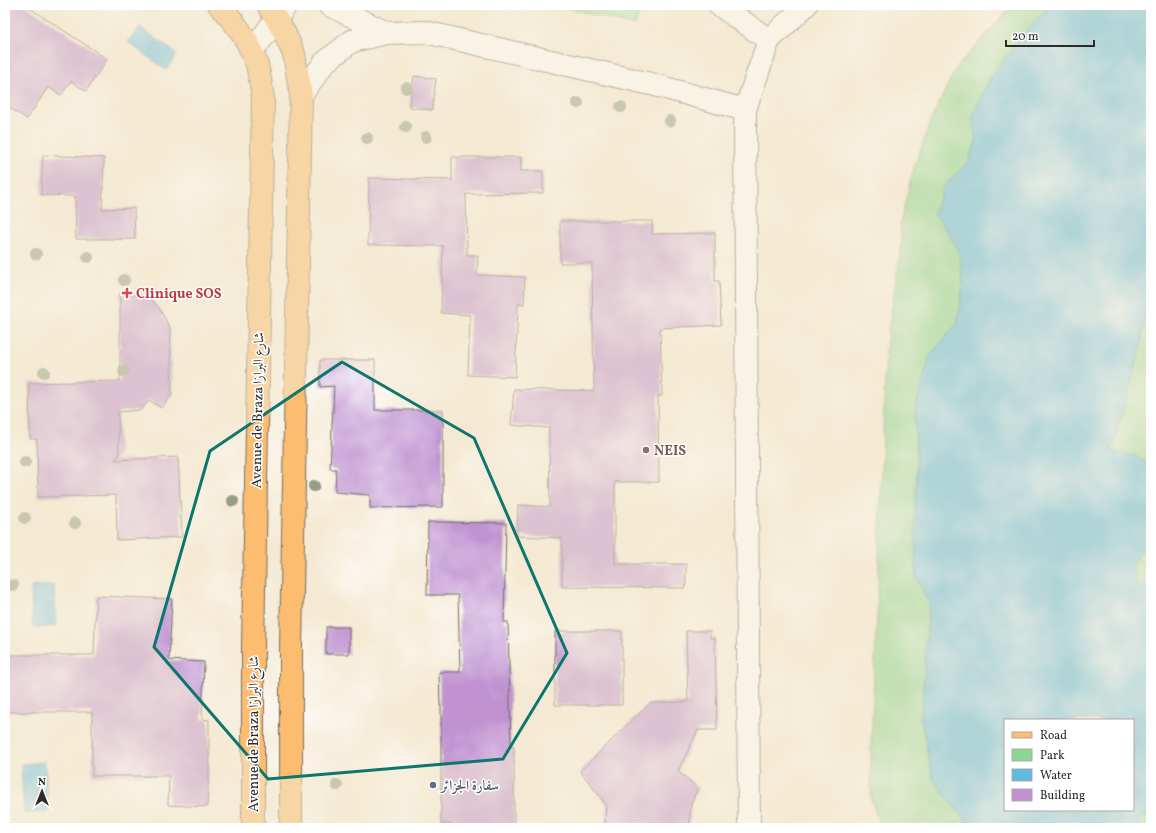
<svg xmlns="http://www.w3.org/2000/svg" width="1156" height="833" font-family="Vollkorn,Amiri,serif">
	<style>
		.green { fill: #8bd693; stroke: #5b805f; fill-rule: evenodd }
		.water { fill: #60bbde; stroke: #467384; fill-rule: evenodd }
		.building { fill: #c093d0 }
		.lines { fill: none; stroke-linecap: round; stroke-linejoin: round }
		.minor-casing { stroke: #716e65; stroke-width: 24 }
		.major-casing { stroke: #716e65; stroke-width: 24 }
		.minor { stroke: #fff; stroke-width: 22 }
		.major { stroke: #fcbd6f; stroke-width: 22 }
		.tree { fill: #959d87 }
		.marked { fill: none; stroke: #0f766e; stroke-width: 3; stroke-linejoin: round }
		.health-dot { fill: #e0444e; stroke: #fff; stroke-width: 1.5 }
		.education-dot { fill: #8d6e63; stroke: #fff; stroke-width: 1.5 }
		.service-dot { fill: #5c6f8a; stroke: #fff; stroke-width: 1.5 }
		.labels { text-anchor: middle; stroke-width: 3; stroke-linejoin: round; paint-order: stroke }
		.health-label { font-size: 14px; font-weight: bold; fill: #be3a42; stroke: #fff; text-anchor: start }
		.street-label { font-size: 14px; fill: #2b2b2b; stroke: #fff }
		.education-label { font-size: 14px; font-weight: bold; fill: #785e54; stroke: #fff; text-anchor: start }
		.service-label { font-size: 14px; font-weight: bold; fill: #4e5e75; stroke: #fff; text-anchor: start }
	</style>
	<rect width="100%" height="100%" fill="#fff"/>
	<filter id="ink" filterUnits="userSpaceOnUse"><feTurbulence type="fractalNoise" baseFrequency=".025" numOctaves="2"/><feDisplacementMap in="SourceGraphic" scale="8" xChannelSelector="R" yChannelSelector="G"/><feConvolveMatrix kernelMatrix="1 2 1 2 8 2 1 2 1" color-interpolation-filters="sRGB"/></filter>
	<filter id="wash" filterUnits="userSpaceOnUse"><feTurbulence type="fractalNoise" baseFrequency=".012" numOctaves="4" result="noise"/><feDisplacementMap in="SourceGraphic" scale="16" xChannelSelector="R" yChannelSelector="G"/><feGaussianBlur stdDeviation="0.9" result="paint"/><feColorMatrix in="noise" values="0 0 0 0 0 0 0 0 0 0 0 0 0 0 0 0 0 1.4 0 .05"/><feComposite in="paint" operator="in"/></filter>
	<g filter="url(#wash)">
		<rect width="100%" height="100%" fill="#f4e9d2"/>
		<path class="green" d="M565,5H641L635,26L564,7Z
			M1013,5H1151V828H881L871,799V746L877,615L886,347L902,240L900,224L913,171L931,120L956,68ZM1005,720H1133V810H1005Z"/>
		<path class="water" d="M1049,5H1151V288L1146,302L1140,352L1111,451L1135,456L1151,465V534L1133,565L1137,585L1151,582V815L1139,817V828H972L933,779L921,719L929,604L916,576L915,506L917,484L915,411L930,356L957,324L963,285L960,255L951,237L934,213L944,186L969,161L976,141L973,118L978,102L993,74L1018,41ZM1005,720H1133V810H1005Z
			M140,27L177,54L166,70L128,42Z
			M54,585L56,626L33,628L31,587Z
			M45,762L48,812L24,813L21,764Z"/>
		<g id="blocks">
			<path class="building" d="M5,5H25L107,59L86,91L71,81L61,95L48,87L27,119L5,105Z
				M414,76L436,79L432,110L409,107Z
				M43,155L104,158L102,209L134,208L135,239H76L75,196L41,195Z
				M452,157H521V171H543V193L466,194L467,255H478L477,275L525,277L524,304H518L515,377L468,375L470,315L441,313L443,246L368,245L369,178L452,180Z
				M560,221H652V234L715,233V281H719L721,325L660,328L662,396H658L659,482H615V564H686V588L562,587V538L517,536L518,505L550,507L549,428L511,425L514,389L594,391L592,263H560Z
				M120,293L149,297L159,308L170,328L172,395L161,408L149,400L141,410L118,412L119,455L115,460L178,457L182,537L117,540L116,495L38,497L37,439H30L29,383L120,381Z
				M320,360H375V410H443V507L370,508V495L335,492L336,469H330L334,386L320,387Z
				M428,522L506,523L504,622H508L511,747H514V828H452V824H441V706H440L439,672H460L458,595H427Z
				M96,596L172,599L169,660L204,662L202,719L209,720V768L207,807L168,805L169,776H92V712H5V655H94Z
				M326,627H349V654H326Z
				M555,631H622V705H555Z
				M686,631H710V638H715L717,730H698L678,771L698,788L691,804L689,828H605L606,804L580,771L650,703L688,702Z"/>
		</g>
	</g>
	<g filter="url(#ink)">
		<use href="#blocks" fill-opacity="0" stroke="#716e65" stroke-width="1"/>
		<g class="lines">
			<defs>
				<path id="minor" d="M329,5L387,33
					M719,5L769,40
					M252,52L286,5
					M301,95L325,62L352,41L387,33L425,32L651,84L745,110
					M749,828L745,110L769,40L806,5"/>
				<path id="major" d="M219,5C235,22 250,42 257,65C260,76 261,87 263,98L253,647V828
					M268,5L284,32L294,54L301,95L291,648V828"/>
			</defs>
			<use href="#minor" class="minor-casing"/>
			<use href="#major" class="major-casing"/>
			<use href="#minor" class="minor"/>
			<use href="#major" class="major"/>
		</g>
		<g class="tree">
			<circle cx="406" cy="88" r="6"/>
			<circle cx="578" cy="103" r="6"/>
			<circle cx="621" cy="107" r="6"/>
			<circle cx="670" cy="121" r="6"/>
			<circle cx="406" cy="127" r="6"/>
			<circle cx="426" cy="137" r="6"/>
			<circle cx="367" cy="138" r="6"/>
			<circle cx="36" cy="254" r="6"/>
			<circle cx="88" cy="257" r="6"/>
			<circle cx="124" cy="280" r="6"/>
			<circle cx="124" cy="371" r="6"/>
			<circle cx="44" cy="372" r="6"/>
			<circle cx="25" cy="462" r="6"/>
			<circle cx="314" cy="486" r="6"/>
			<circle cx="233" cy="501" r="6"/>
			<circle cx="25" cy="518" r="6"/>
			<circle cx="75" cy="523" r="6"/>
			<circle cx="13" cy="585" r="6"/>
			<circle cx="337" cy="785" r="6"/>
		</g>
	</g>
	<path d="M0 0H1156V833H0ZM342,362L474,438L567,653L503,759L268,779L154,647L210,451Z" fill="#f4e9d2" fill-opacity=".55" fill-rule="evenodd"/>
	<path class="marked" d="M342,362L474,438L567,653L503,759L268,779L154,647L210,451Z"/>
	<path class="health-dot" d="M125 287h4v4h4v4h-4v4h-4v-4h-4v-4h4z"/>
	<circle class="education-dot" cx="646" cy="450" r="4"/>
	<circle class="service-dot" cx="433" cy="785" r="4"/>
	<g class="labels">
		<g class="health-label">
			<text x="136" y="298">Clinique SOS</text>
		</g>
		<g class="street-label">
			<text transform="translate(257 410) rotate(-89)" y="5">Avenue de Braza شارع البرازا</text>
			<text transform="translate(253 734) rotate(-90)" y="5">Avenue de Braza شارع البرازا</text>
		</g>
		<g class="education-label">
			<text x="654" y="455">NEIS</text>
		</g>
		<g class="service-label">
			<text x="441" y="790">سفارة الجزائر</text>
		</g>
	</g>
	<rect width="1156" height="833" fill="none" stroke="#fff" stroke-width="20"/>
	<rect x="1004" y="719" width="130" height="92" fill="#ffffff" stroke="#aaaaaa"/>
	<rect x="1012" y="732" width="20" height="6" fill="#fcbd6f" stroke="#aaaaaa"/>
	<text x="1040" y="739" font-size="12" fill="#2b2b2b">Road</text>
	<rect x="1012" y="749" width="20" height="12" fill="#8bd693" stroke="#aaaaaa"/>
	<text x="1040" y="759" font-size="12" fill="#2b2b2b">Park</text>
	<rect x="1012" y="769" width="20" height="12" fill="#60bbde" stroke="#aaaaaa"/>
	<text x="1040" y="779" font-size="12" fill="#2b2b2b">Water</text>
	<rect x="1012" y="789" width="20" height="12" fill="#c093d0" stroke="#aaaaaa"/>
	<text x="1040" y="799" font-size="12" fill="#2b2b2b">Building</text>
	<g transform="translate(42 791)" stroke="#ffffff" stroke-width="3" paint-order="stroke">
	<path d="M0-3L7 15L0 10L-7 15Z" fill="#2b2b2b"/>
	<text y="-6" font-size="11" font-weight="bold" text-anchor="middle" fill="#2b2b2b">N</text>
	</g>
	<path d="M1006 40v6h88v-6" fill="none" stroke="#2b2b2b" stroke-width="2"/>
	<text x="1012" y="40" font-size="12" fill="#2b2b2b" stroke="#ffffff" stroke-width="3" paint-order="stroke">20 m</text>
</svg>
